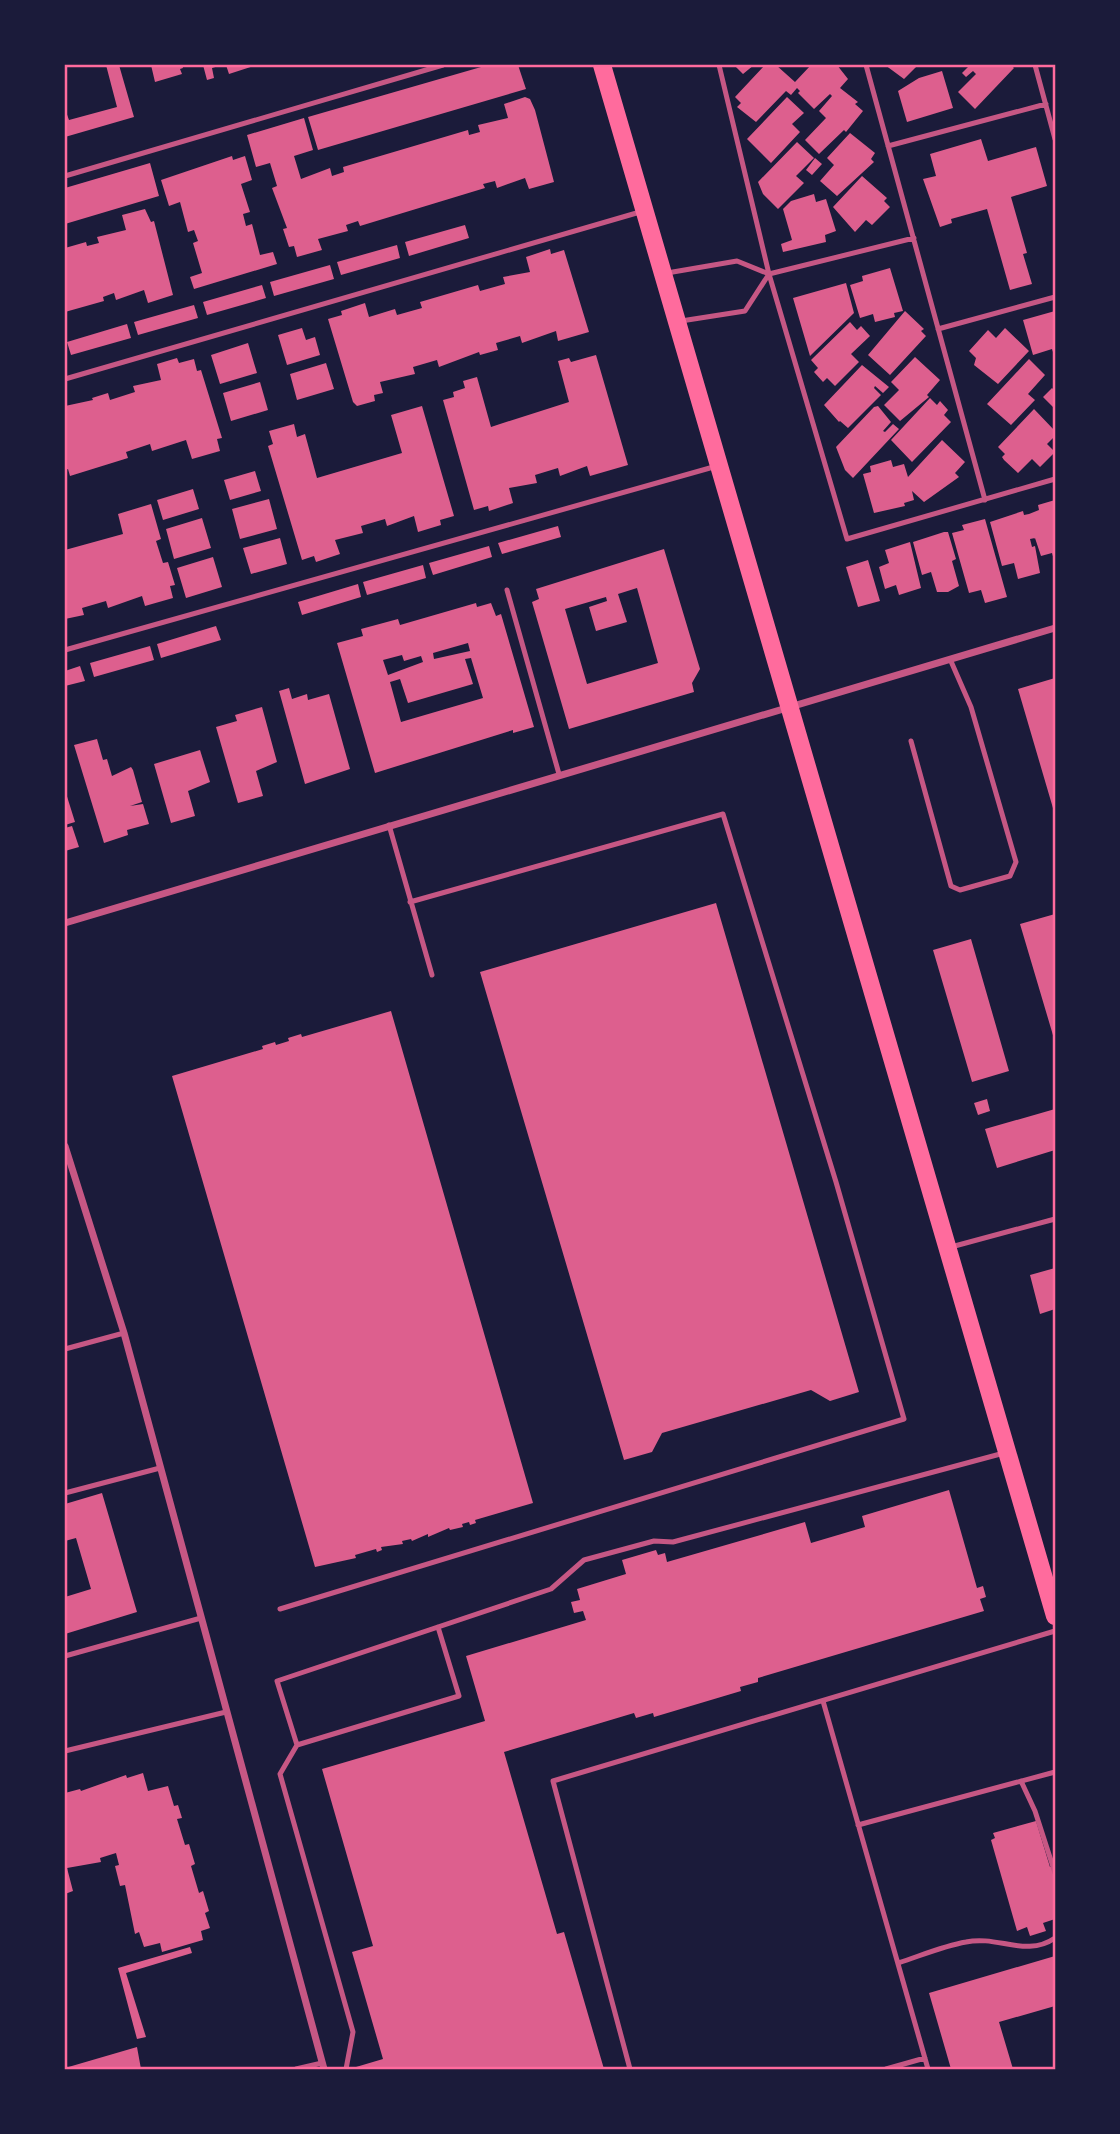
<svg xmlns="http://www.w3.org/2000/svg" width="1120" height="2134" font-family="Lato,sans-serif">
	<style>
		.building { fill: #dd5f8e; fill-rule: evenodd }
		.lines { fill: none; stroke-linecap: round; stroke-linejoin: round }
		.service { stroke: #c65784; stroke-width: 5 }
		.minor { stroke: #c65784; stroke-width: 7 }
		.primary { stroke: #ff6b9d; stroke-width: 18 }
		.neatline { fill: none; stroke: #ff6b9d; stroke-width: 2.5 }
	</style>
	<rect width="100%" height="100%" fill="#1b1b3a"/>
	<path class="building" d="M106,65H119L134,117L65,137V109L69,120L117,107Z
		M151,65H182L183,68L180,69L182,74L155,82Z
		M203,65H222L212,68L214,78L207,80Z
		M226,65H257L229,74Z
		M488,65H518L526,89L318,150L308,117Z
		M734,65H754L743,74Z
		M765,65H776L795,82L811,65H837L848,79L840,88L858,102L855,104L863,111L846,132L844,130L819,154L805,140L826,118L819,111L832,96L830,94L814,109L798,93L800,91L797,88L791,95L786,91L756,122L737,107L741,103L735,97Z
		M885,65H918L904,79Z
		M970,65H1011L1014,68L975,109L958,92L976,74L973,71L966,77L962,73Z
		M942,71L953,108L907,122L898,91L919,78Z
		M525,97L530,99L535,110L554,182L529,189L525,178L497,188L495,181L483,184L485,188L360,226L358,221L346,225L348,231L318,239L322,250L297,257L294,246L289,247L283,229L287,228L272,188L277,186L270,163L256,167L247,135L304,118L313,150L294,156L301,179L330,168L332,176L344,172L343,167L468,130L469,135L480,132L478,125L508,118L504,104Z
		M787,97L804,113L792,124L800,132L771,163L747,139Z
		M850,133L875,153L871,159L874,162L837,196L820,181L834,165L827,158Z
		M981,139L988,161L1036,147L1047,186L1011,197L1027,253L1023,254L1032,284L1010,290L987,209L951,219L952,223L940,227L923,179L936,176L930,154Z
		M797,142L814,158L796,176L804,183L778,209L763,194L758,182Z
		M232,156L233,160L245,156L252,180L241,184L250,212L243,214L246,226L252,224L260,255L273,252L277,264L194,289L190,277L202,273L193,243L198,241L194,230L188,232L180,202L169,206L161,180Z
		M815,158L822,164L812,175L806,170Z
		M150,163L159,196L65,224V188Z
		M862,176L887,198L884,201L890,207L872,225L866,220L855,232L833,207Z
		M814,194L816,202L826,199L836,231L825,235L826,242L783,252L781,244L792,240L783,209L791,201Z
		M145,209L151,222L154,221L173,295L148,303L144,290L116,300L114,293L103,297L104,301L65,312V248L86,242L87,246L99,243L97,237L126,230L122,215Z
		M465,225L469,238L409,256L405,242Z
		M397,245L400,258L341,275L337,262Z
		M550,249L551,254L564,250L589,332L558,341L556,331L522,343L520,336L496,343L498,350L480,355L479,352L439,367L437,360L413,367L415,374L380,382L383,393L374,395L375,401L357,406L353,402L328,319L342,315L341,311L365,303L369,317L395,309L397,315L422,308L420,302L478,285L480,291L505,284L503,277L530,272L526,257Z
		M330,265L334,279L274,296L270,282Z
		M890,268L903,311L894,313L895,317L875,322L873,314L860,318L850,285L863,281L862,276Z
		M846,283L854,313L810,356L793,298Z
		M262,285L266,298L207,315L203,302Z
		M194,305L198,318L138,335L134,322Z
		M905,311L924,329L921,331L926,336L890,375L868,355Z
		M1055,311V358L1052,349L1033,355L1023,320Z
		M850,322L857,330L861,326L870,336L851,354L859,362L835,386L827,378L823,382L814,372L818,368L811,360Z
		M127,324L131,338L71,355L67,342Z
		M302,328L306,340L315,337L320,355L287,365L278,335Z
		M1005,328L1029,351L998,384L974,365L976,358L969,351L988,330L996,338Z
		M248,343L257,373L220,384L211,355Z
		M596,355L628,465L590,476L587,466L560,476L558,468L535,475L537,483L509,488L513,503L489,511L488,506L474,510L443,400L454,397L453,392L465,388L463,381L477,377L491,427L500,424L569,402L558,361L569,358L571,362Z
		M915,357L940,380L927,395L929,397L900,421L884,405L899,390L891,382Z
		M177,358L179,363L194,359L197,371L201,370L222,438L217,439L220,451L192,459L186,440L152,451L150,444L126,452L128,458L70,476L68,469L65,470V406L93,400L92,398L108,393L110,400L135,392L133,386L161,380L157,364Z
		M1029,359L1045,375L1028,394L1035,400L1011,425L987,404Z
		M326,363L334,389L297,400L290,374Z
		M862,365L889,387L883,393L875,386L874,388L881,395L848,428L840,421L839,422L824,405Z
		M260,382L268,410L231,421L223,393Z
		M1052,388L1055,391V409L1043,397Z
		M930,398L937,405L940,401L948,410L944,415L951,422L912,462L891,440Z
		M422,406L454,516L440,520L441,525L418,532L414,516L387,526L385,519L361,526L363,533L335,540L340,554L316,562L314,556L302,560L268,446L273,444L269,431L294,424L297,437L305,434L317,478L402,453L391,415Z
		M878,406L891,422L883,431L885,432L893,424L899,429L853,478L845,470L836,447L874,407Z
		M1034,409L1055,431V436L1047,444L1055,452L1040,467L1032,459L1018,473L1004,460L1002,457L1005,454L998,447Z
		M942,440L965,462L955,473L959,477L924,502L912,491L914,500L904,503L905,506L874,513L863,474L871,472L870,466L891,460L893,467L904,464L908,477Z
		M255,471L261,491L230,500L224,480Z
		M193,489L199,509L163,520L157,500Z
		M269,499L277,529L240,539L232,509Z
		M1055,500V563L1052,553L1041,556L1029,520L1035,538L1030,539L1032,547L1035,546L1040,573L1018,579L1014,563L1002,566L990,522L1023,511L1024,515L1029,514L1039,510L1038,505Z
		M151,504L161,539L156,541L163,563L168,562L175,585L170,586L173,598L145,606L142,596L108,608L106,601L82,608L84,615L65,619V550L123,534L118,514Z
		M202,518L211,548L174,559L166,529Z
		M985,519L1007,597L985,603L981,590L969,593L952,533L964,530L962,525Z
		M558,526L561,537L502,554L498,543Z
		M944,532H948L956,559L952,561L959,586L948,592H937L931,572L922,575L913,542Z
		M280,538L287,564L251,574L243,548Z
		M910,542L921,588L899,595L896,585L885,589L879,567L889,563L885,550Z
		M489,546L492,557L433,575L429,563Z
		M664,549L700,669L692,683L694,692L569,729L532,602L539,599L536,589ZM637,588L658,663L587,684L565,609L606,597L607,601L589,607L596,631L627,622L618,594Z
		M213,557L222,587L186,598L177,568Z
		M868,560L880,601L858,607L846,567Z
		M423,565L426,578L367,595L363,582Z
		M358,584L361,597L302,615L298,602Z
		M476,603L477,607L491,603L496,616L501,614L534,727L513,733V730L375,773L337,643L363,636L361,629L398,619L400,625ZM468,643L470,651L434,659L433,653ZM402,655L404,661L421,656L423,662L388,675L383,660ZM471,658L483,698L401,722L390,682L400,679L408,703L473,684L465,659Z
		M216,626L221,640L161,658L157,644Z
		M150,646L154,660L94,677L90,663Z
		M80,666L85,681L65,686V671Z
		M1055,678V815L1018,689Z
		M289,688L292,699L307,694L308,700L329,694L350,769L305,784L279,691Z
		M262,707L277,762L256,771L263,796L238,803L216,727L237,721L235,715Z
		M97,739L103,760L107,759L112,776L131,767L133,770L142,802L130,806L143,804L149,824L127,830L128,835L104,843L74,745Z
		M200,750L210,782L188,791L195,816L171,823L154,764Z
		M65,790L75,822L65,825Z
		M72,826L79,847L65,851V828Z
		M716,903L859,1392L830,1401L811,1390L662,1433L652,1452L624,1460L480,972Z
		M1055,914V1042L1020,924Z
		M971,939L1009,1071L972,1082L933,950Z
		M391,1011L533,1503L475,1520L476,1523L470,1525L469,1522L462,1524L463,1527L450,1530L449,1528L428,1537V1534L412,1541L411,1539L402,1541L403,1544L381,1547L382,1550L377,1552L376,1549L355,1555L356,1558L315,1567L172,1076L263,1049L262,1046L275,1042L276,1045L289,1041L288,1038L301,1034L302,1037Z
		M987,1099L990,1111L978,1115L974,1103Z
		M1055,1109V1150L997,1168L985,1129Z
		M1055,1268V1309L1040,1314L1030,1275Z
		M949,1490L977,1588L983,1586L986,1597L980,1599L984,1611L758,1678V1682L740,1687L741,1691L654,1717L653,1713L636,1718L634,1713L504,1752L557,1934L564,1932L604,2069H357L356,2067L383,2059L352,1952L373,1946L322,1769L485,1721L466,1656L586,1620L583,1611L574,1613L571,1602L580,1600L577,1589L626,1574L622,1560L656,1550L658,1555L665,1553L667,1562L805,1522L811,1543L865,1527L862,1516Z
		M102,1493L137,1612L65,1634V1597L91,1589L76,1538L65,1541V1504Z
		M143,1773L148,1791L168,1786L174,1806L178,1805L182,1818L177,1819L185,1845L189,1844L195,1864L191,1866L199,1893L203,1891L209,1911L205,1913L210,1928L201,1931L203,1940L162,1952L160,1943L144,1947L139,1932L135,1934L125,1885L120,1886L115,1866L119,1865L116,1853L100,1858L101,1862L67,1868L73,1891L65,1894V1793L80,1789L81,1791L126,1775L127,1778Z
		M1036,1821L1050,1867L1055,1865V1919L1043,1923L1046,1931L1030,1936L1027,1927L1017,1931L991,1840L995,1838L993,1833Z
		M190,1947L192,1953L126,1973L146,2037L137,2039L118,1968Z
		M1055,1956V2006L999,2022L1013,2069H951L929,1993Z
		M137,2047L141,2069H65V2068Z"/>
	<g class="lines">
		<path class="service" d="M719,65L769,274L847,539L1055,479
			M866,65L985,500
			M1035,65L1055,139
			M888,146L1046,104
			M65,176L443,65
			M667,273L737,261L769,274L914,238
			M681,321L745,311L769,274
			M938,329L1055,297
			M65,379L640,212
			M507,590L559,774
			M65,650L717,466
			M911,741L951,886L960,890L1010,876L1016,862L971,707L950,659
			M389,825L432,975
			M951,1247L1055,1219
			M65,1349L124,1333
			M65,1493L160,1468
			M280,1609L904,1419L836,1182L723,814L410,902
			M65,1656L201,1618
			M823,1701L928,2069
			M297,1745L459,1696L438,1627
			M65,1751L226,1712
			M1021,1781L1035,1811L1055,1873
			M858,1825L1055,1772
			M898,1963C920,1956 943,1946 966,1942C998,1935 1026,1958 1055,1938
			M296,2069L322,2063
			M346,2069L353,2032L280,1774L297,1745L277,1681L551,1589L584,1560L654,1541L673,1542L1004,1453
			M630,2069L553,1781L1055,1631
			M886,2069L925,2058"/>
		<path class="minor" d="M65,923L1055,628
			M65,1146L124,1333L324,2069"/>
		<path class="primary" d="M602,65L1055,1616"/>
	</g>
	<rect width="1120" height="2134" fill="none" stroke="#1b1b3a" stroke-width="133"/>
	<rect x="66" y="66" width="988" height="2002" class="neatline"/>
</svg>
